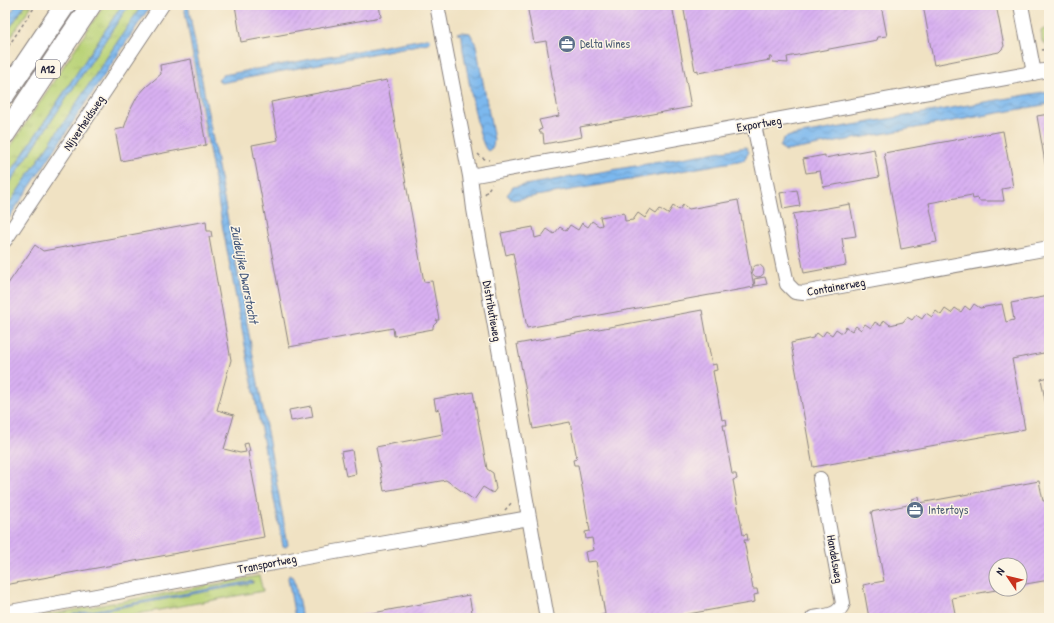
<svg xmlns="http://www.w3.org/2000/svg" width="1054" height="623" font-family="'Patrick Hand',sans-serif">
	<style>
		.grass { fill: url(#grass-tufts); stroke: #6e7a5a }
		.water { fill: url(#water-waves); stroke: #4f6d94 }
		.building { fill: url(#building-hatch) }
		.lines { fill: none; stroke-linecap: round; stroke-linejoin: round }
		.minor-casing { stroke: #89827f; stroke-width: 16 }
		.highway-casing { stroke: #89827f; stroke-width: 22 }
		.path { stroke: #89827f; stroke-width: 1.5; stroke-dasharray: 3 3; stroke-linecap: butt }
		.minor { stroke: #fff; stroke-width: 14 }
		.highway { stroke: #fff; stroke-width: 20 }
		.labels { text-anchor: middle; stroke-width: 3; stroke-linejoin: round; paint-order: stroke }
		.shield { fill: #fcf5e5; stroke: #63616e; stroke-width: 1 }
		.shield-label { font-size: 11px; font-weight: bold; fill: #22223b }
		.service-label { font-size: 12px; fill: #4e5e75; stroke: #fcf5e5; text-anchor: start }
		.street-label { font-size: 12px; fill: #22223b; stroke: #fcf5e5 }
		.water-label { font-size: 13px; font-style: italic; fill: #42567a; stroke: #fcf5e5 }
	</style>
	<defs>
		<pattern id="grass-tufts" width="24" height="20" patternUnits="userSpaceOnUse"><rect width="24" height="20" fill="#bad378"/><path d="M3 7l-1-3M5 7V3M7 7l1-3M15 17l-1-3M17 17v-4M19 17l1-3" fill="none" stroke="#a0b569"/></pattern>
		<pattern id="water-waves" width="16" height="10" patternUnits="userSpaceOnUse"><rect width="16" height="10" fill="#7cb8ee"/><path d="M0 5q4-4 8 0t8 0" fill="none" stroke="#6595c2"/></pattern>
		<pattern id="building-hatch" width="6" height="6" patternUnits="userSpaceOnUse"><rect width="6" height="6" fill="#d8b0f1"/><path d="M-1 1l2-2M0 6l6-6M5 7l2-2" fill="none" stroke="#b997d0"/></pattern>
	</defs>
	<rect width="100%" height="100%" fill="#fcf5e5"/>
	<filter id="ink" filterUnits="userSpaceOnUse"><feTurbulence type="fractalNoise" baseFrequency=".025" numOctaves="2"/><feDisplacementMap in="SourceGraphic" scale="8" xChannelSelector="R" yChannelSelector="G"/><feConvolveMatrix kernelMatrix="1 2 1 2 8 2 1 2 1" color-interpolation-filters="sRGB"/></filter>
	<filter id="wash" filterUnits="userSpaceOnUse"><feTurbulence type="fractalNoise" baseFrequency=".012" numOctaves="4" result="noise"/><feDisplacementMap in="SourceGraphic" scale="16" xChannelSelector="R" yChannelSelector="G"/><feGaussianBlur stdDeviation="0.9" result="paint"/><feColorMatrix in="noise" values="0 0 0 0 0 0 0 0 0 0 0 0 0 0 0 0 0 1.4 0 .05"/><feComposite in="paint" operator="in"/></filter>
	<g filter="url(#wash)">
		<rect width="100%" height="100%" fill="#f0e2c3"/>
		<path class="grass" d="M25,5H32L5,46V35Z
			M104,5H122L5,181V155Z
			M129,5H142L5,210V190Z
			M1049,28V45H1047L1042,41L1041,30Z
			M259,576L263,591L115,618H62L254,582L52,618H31Z"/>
		<path class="water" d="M16,5H25L5,35V22Z
			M122,5H129L5,190V181Z
			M142,5H151L5,224V210Z
			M184,5H188L288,545L286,547L283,546L223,229Z
			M461,32L470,33L476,45L494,140L493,147L488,151C478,145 467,66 463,50L462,36L457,33Z
			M429,38L431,40L428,43L221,83L218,79L223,75Z
			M1049,91V104L786,151L780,147L783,139L790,136Z
			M746,147L749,152L744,160L513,200L507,195L513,187Z
			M289,575L294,578L302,618H295L288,578Z
			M252,581L253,583L62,618H52Z"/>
		<g id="blocks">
			<path class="building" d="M235,5H379L381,17L241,42Z
				M527,5H672L691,107L580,127L582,137L544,144L543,133H540L539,130L542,129L539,120L559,116L546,41L534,43Z
				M683,5H881L887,36L878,37L877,40L787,57L788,63L773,62L772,57H769L770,60L698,73V70L695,71Z
				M923,5H996L1004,46L1002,49L999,52L934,65Z
				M191,59L206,145L121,161L115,130L124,128L130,111L137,97L146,87L161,74L160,65Z
				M387,80L424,282L432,281L439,320H436L437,322L433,326V329L394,336L393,328L289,347L252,145L278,140L271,102Z
				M1049,114V180H1048L1037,116Z
				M1003,131L1013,187L1002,189L1004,201H979L978,198L973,199L972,195L929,203L937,242L901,249L884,153Z
				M874,149L879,177L823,187L820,171L806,173L803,159L825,155V158Z
				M797,190L800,206L783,209L780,193Z
				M738,200L754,287L527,328L513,253L506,255L501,233L533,227L535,238L542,236L547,229L554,234L560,227L566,231L570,225L578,230L582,223L588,227L592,221L599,226L602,225L600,217L624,213L625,221L633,220L638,213L645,218L650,210L656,214L660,209L668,214L673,206L679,210L683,205L689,209Z
				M850,204L856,236L842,238L846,265L804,273L793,214Z
				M206,221L207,231H211L212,237H209L231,360L217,410L234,415L224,449L240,453L246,452L244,444L248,443L250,451L248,452L264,537L5,585V288L35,245L43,251Z
				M752 271a6 6 0 1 1 12 0a6 6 0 1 1-12 0Z
				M765,277L767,284L755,286L754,279Z
				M1049,296V352L1012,359L1025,429L813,467L791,343L813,338L817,333L822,337L826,331L832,335L836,329L842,333L846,327L852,331L856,326L861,330L865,324L871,328L875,322L881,326L884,320L890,325L903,322L907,317L912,320L916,315L922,319L926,313L932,317L936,311L941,315L945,309L951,313L955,308L961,312L965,306L970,310L974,304L980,308L1002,304L1006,322L1014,320L1011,303Z
				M702,310L712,365L716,364L717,370L713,371L722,420L726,419L727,425H723L732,474H736L737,479L733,480L743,535L747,534L748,540H744L753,589H757L758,594L754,595L755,602L666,618H591L605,614L596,561L587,562L585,552L594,550L592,538L586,539L585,532L590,531L578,465H574L573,460L577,459L570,422L533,429L517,344Z
				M1049,377V416H1048L1041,379Z
				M473,392L487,469L493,473L496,489L493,493L483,487L474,500L446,480L384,491L376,447L443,434L439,409L436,410L434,399Z
				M311,406L313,417L291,421L289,410Z
				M352,450L356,474L346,476L341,452Z
				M1039,481L1043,501L1049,500V515L1046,516L1049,533V580L1020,585V565H996V590L952,598L956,618H869L863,585L884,581L871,512L913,504L912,499L919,497L920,503Z
				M469,595L473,618H357V616Z"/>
		</g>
	</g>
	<g filter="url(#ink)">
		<use href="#blocks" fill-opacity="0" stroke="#89827f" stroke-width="1"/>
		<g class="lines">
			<defs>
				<path id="minor" d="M437,5L470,176L474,209L547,618
					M1021,5L1034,73
					M754,125L787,284L795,292L803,293L1049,248
					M470,176L1049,70
					M5,240L162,5
					M5,613L312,556L529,518
					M813,618C825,616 839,616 843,603L820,479"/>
				<path id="highway" d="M5,94L65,5
					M5,134L91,5"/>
			</defs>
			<use href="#minor" class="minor-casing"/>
			<use href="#highway" class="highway-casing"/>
			<path class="path" d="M1042,50L1049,48
				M5,51L36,5
				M478,154L482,158L489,160
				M485,194L492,184
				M505,510L513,501"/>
			<use href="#minor" class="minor"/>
			<use href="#highway" class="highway"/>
		</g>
	</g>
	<defs>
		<symbol id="office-disc" viewBox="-11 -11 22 22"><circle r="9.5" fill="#5c6f8a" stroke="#fcf5e5"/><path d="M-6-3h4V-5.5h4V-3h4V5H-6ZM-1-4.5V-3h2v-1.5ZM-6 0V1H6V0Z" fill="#fff"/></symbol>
	</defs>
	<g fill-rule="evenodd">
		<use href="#office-disc" x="557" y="34" width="20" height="20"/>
		<use href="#office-disc" x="905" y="500" width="20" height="20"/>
	</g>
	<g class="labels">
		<rect class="shield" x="36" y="60" width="24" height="18" rx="3"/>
		<g class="shield-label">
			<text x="48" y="73">A12</text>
		</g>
		<g class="service-label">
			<text x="580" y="48">Delta Wines</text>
			<text x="928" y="514">Intertoys</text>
		</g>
		<g class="street-label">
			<text transform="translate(84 123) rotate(-56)" y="4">Nijverheidsweg</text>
			<text transform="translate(759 124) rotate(-10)" y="4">Exportweg</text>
			<text transform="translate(836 287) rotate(-10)" y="4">Containerweg</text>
			<text transform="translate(492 311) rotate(80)" y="4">Distributieweg</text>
			<text transform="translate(835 559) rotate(80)" y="4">Handelsweg</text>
			<text transform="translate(267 564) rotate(-11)" y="4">Transportweg</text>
		</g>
		<g class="water-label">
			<text transform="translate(245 274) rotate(79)" y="5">Zuidelijke Dwarstocht</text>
		</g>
	</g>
	<rect width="1054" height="623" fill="none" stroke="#fcf5e5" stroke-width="20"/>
	<g transform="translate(1008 577) rotate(305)"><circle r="19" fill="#fcf5e5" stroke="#a5a1a1"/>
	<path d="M0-3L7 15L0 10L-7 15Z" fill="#c8321e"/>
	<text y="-6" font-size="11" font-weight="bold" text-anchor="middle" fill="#22223b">N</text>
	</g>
</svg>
